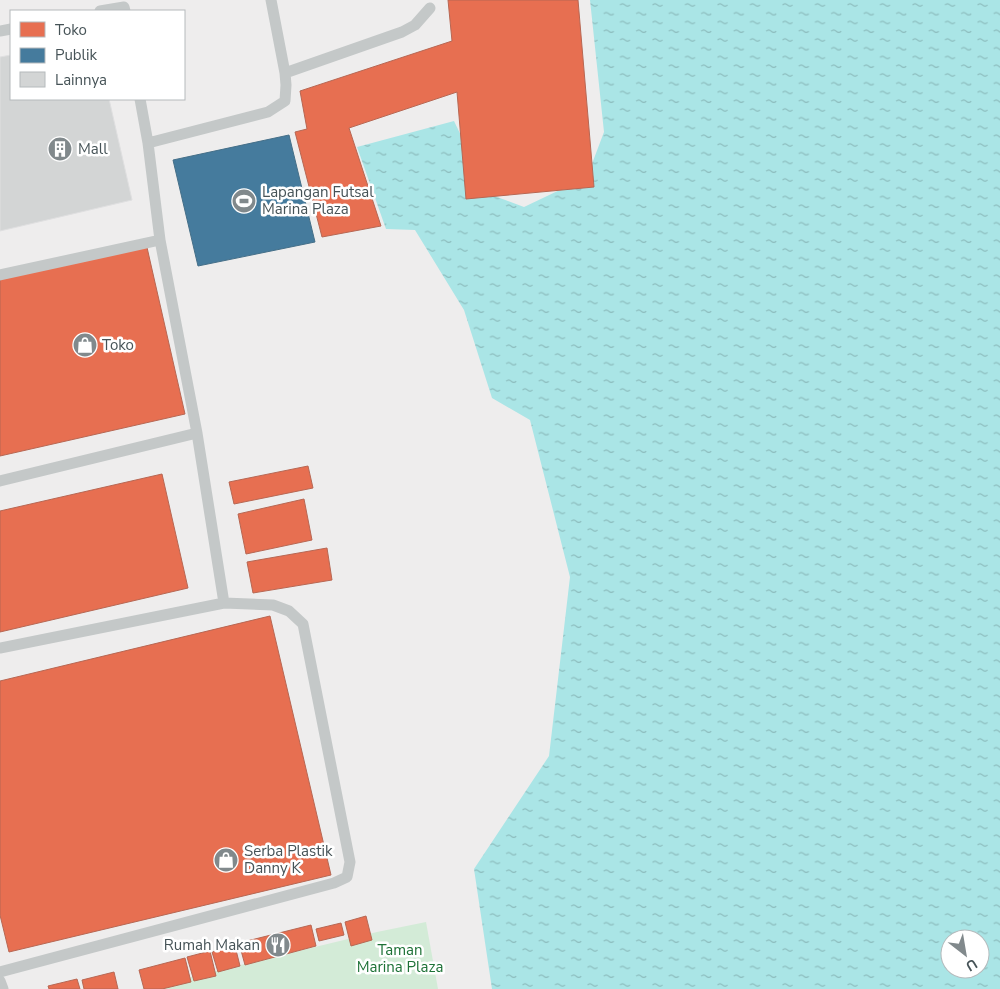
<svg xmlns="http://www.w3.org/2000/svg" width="1000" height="989" font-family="'Nunito Sans',sans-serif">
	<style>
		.park { fill: #d3ebd7 }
		.water { fill: url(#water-ripples); fill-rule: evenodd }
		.shops { fill: #e76f51; stroke: #b76753 }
		.public { fill: #457b9d; stroke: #456f88 }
		.building { fill: #d3d5d5; stroke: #dfdfe0 }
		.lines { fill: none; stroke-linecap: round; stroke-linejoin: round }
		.service { stroke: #c4c8c8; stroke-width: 11 }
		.labels { text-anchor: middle; stroke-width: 5; stroke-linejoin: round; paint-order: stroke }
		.poi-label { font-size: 15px; fill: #465357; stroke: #fff; text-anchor: start }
		.park-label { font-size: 15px; fill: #1e7237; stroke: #fff }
	</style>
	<defs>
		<pattern id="water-ripples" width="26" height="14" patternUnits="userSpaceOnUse" patternTransform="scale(1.25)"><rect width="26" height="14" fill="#aae5e6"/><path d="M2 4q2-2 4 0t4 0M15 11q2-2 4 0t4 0" fill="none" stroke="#8cbcbd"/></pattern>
	</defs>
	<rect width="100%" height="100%" fill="#eeeded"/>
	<path class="park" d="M426,922L438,989H141L377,932Z"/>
	<path class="water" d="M590,0H1000V989H492L474,869L549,756L570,577L530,420L492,398L464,310L415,230L386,229L357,147L454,121L489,194L524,207L587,177L604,132ZM950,939H980V969H950Z"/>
	<path class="shops" d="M448,0H578L594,187L466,199L457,92L349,128L381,226L322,237L295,132L307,129L300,91L452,41Z
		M146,243L185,414L0,456V277Z
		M308,466L313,488L234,504L229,482Z
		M162,474L188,588L0,632V511Z
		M304,499L312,540L246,554L238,514Z
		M327,548L332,580L253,593L247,562Z
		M270,616L331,875L9,952L0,915V681Z
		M366,916L372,940L351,946L345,922Z
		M341,923L344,935L319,941L316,929Z
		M311,925L316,946L245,965L239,943Z
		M235,946L240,966L218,972L212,952Z
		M210,951L216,976L194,981L187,957Z
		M185,958L191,982L162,989H144L139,970Z
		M114,972L118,989H84L82,980Z
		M77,979L80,989H49L48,986Z"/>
	<path class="public" d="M289,135L315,242L198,266L173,160Z"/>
	<path class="building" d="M11,55V99H109L132,200L0,231V57Z"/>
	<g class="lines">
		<path class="service" d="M100,11L124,7L125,11
			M0,31L11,29
			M285,73L402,32L415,25L430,8
			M148,143L268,112L285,101L286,85L285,73L271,0
			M0,275L160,240
			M197,433L224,603
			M0,481L197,433L160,240L148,143L140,99
			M0,648L224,603L273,605L289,611L303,624L350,862L347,877L334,883L0,972
			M0,981L3,989"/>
	</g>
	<defs>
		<symbol id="building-disc" viewBox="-11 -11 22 22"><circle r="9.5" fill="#81898c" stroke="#fff"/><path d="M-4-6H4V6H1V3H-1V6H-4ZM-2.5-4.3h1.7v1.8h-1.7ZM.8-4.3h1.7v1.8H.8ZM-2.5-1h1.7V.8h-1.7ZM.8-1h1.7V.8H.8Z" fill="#fff"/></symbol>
		<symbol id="stadium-disc" viewBox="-11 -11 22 22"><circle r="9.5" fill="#81898c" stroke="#fff"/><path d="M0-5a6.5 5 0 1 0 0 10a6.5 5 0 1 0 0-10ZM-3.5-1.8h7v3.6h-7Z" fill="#fff"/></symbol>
		<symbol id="shop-disc" viewBox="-11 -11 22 22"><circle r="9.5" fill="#81898c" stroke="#fff"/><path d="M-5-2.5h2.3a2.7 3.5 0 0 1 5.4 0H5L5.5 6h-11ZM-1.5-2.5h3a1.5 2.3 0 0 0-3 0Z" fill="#fff"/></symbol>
		<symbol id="restaurant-disc" viewBox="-11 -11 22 22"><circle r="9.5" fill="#81898c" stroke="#fff"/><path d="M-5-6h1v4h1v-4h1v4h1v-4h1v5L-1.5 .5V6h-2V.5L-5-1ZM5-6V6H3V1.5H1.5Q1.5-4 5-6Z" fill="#fff"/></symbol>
	</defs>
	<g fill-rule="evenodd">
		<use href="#building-disc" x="46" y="135" width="28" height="28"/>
		<use href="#stadium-disc" x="230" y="187" width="28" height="28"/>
		<use href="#shop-disc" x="71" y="331" width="28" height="28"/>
		<use href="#shop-disc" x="212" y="846" width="28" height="28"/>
		<use href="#restaurant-disc" x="264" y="931" width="28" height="28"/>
	</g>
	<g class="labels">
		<g class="poi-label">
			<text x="78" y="154">Mall</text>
			<text x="262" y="197">Lapangan Futsal<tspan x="262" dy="17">Marina Plaza</tspan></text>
			<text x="102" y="350">Toko</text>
			<text x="244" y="856">Serba Plastik<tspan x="244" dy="17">Danny K</tspan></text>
			<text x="260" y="950" text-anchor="end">Rumah Makan</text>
		</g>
		<g class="park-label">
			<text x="400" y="955">Taman<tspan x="400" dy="17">Marina Plaza</tspan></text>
		</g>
	</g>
	<rect x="10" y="10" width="175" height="90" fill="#ffffff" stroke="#b5babc"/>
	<rect x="20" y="22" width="25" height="15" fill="#e76f51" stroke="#b5babc"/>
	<text x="55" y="35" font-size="15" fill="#465357">Toko</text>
	<rect x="20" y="48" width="25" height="15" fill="#457b9d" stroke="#b5babc"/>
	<text x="55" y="60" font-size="15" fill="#465357">Publik</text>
	<rect x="20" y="72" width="25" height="15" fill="#d3d5d5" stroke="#b5babc"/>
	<text x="55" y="85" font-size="15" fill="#465357">Lainnya</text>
	<g transform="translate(965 954) rotate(149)"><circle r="24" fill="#ffffff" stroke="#b5babc"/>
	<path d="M0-4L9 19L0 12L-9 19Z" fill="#81898c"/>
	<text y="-8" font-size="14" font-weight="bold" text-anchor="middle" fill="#465357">U</text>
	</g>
</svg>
